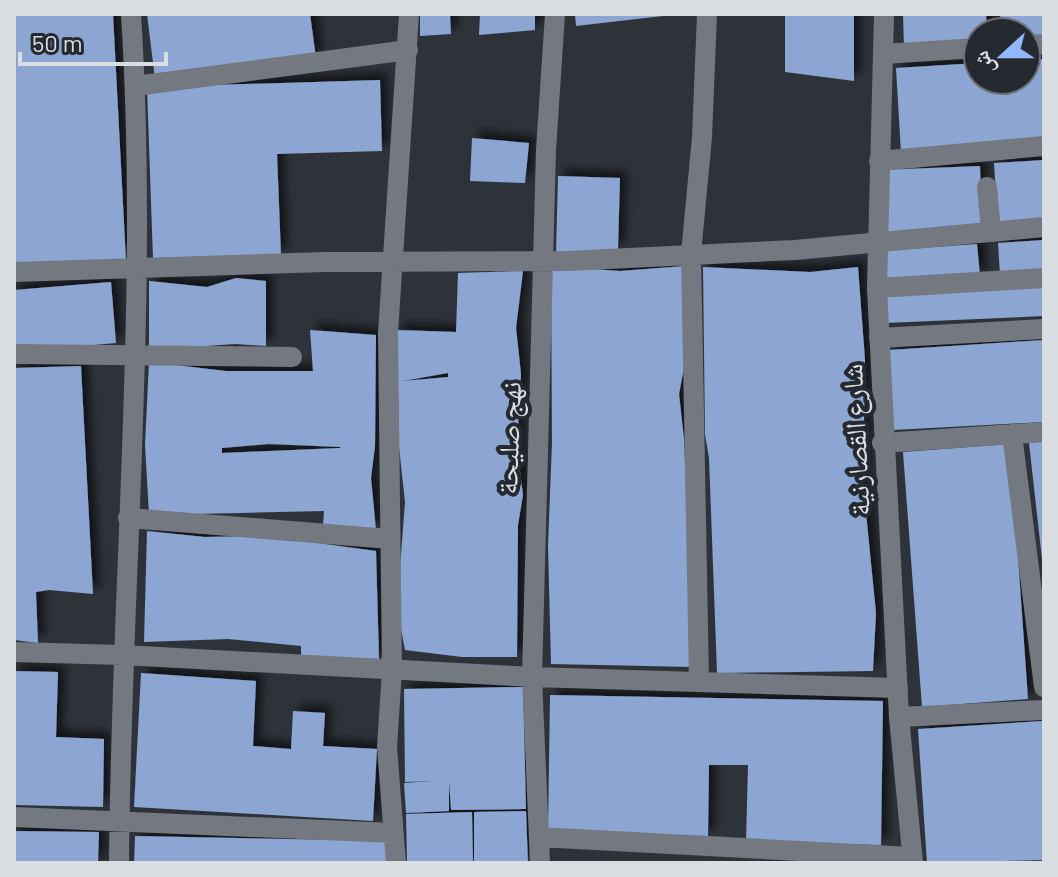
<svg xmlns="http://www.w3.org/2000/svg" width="1058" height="877" font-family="Barlow,'Noto Naskh Arabic',sans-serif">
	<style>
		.building { fill: #8ca5d2; fill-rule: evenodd; filter: url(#shadow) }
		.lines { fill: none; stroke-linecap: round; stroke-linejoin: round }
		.minor { stroke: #737881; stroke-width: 20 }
		.tertiary { stroke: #737881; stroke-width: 20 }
		.labels { text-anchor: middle; stroke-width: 8; stroke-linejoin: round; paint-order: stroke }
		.street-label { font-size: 28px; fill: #dadde2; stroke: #252930 }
	</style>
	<defs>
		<filter id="shadow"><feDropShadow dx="7" dy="-7" stdDeviation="4" flood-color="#0009"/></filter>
	</defs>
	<rect width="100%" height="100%" fill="#2e333a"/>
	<path class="building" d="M14,14H113L126,261L14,267Z
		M147,14H310L316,58L155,79Z
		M420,14H450L451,34L420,36Z
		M480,14H535V30L479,35Z
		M575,14H663V16L576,26Z
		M785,14H854V81L785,72Z
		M903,14H986L987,32H978V44L904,47Z
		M1000,14H1044V37L1026,38V32H1002Z
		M1044,59V142L901,153L896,68L978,63V80H1026V60Z
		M380,80L382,151L277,154L281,255L153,259L147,87Z
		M472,138L529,143L525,183L470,181Z
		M1044,160V224L998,227L994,163Z
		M980,166L982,227L885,234L881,170Z
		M558,176L620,178L618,249L556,253Z
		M1044,240V272L1000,275L998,243Z
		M977,244L980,276L883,282L881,251Z
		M551,266L620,271L685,266L687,352L679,394L684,439L693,667L551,664L548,546L552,443Z
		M703,267L810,272L858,267L865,360L863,483L876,613L873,671L717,673L709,458L705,434Z
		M523,271L516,328L521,374L517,448L523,495L518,525L517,657H462L405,650L397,608L405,502L399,447L397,330L456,332L458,273ZM448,373V377L403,381Z
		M236,278L266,281V346L235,344L149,350V281L207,287Z
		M111,282L116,343L14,352V290Z
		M1044,284V316L886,323L885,290Z
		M310,330L376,335L375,446L371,478L376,530L323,525L324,511L149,515L145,445L149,362L226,371H313ZM269,444L340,447V448L222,453V448Z
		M1044,340V422L893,430L889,350Z
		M81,366L93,594L49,590L36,592L38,643L14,640V368Z
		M1044,441V559H1042L1029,443Z
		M1010,444L1028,699L922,707L903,452Z
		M147,531L205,537L266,536L376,551L379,659L301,656V646L228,639L144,642Z
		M14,671L58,672L56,737L104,739L103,807L14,805Z
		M141,673L256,681L253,746L291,749L293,711L325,713L323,746L377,749L373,821L134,807Z
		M523,687L526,809L451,810L449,781V811L406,813L404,783L433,781L405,782L404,689Z
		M550,695L883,701L881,845L746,842L748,765H709L708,836L548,833Z
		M1042,721L1044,860L927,863L918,729Z
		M526,811L528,863H474V812Z
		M472,812L473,863H407L406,814Z
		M14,831L99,832L98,863H14Z
		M135,836L394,841V863H134Z"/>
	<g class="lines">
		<path class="minor" d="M1026,45L1044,44
			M883,54L978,48
			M135,86L408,50
			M879,161L1044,146
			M987,187L991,231
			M14,272L325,262L567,261L795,250L1044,227
			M877,288L1044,278
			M879,338L1044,329
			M14,354L292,357
			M1012,434L1044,687
			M882,443L1044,432
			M128,518L390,539
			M14,652L123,655L532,677L898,688
			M699,681L691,254L702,137L707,14
			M899,717L1044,710
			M14,817L394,833
			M539,837L912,857
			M119,863C121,580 149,296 131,14
			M396,863L387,747L392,670L388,333L409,14
			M540,863L532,677L546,150L555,14"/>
		<path class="tertiary" d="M884,14L877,288L899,717L913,863"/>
	</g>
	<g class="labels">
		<g class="street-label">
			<text transform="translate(509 438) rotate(-88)" y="10">نهج صليحة</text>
			<text transform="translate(856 440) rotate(-93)" y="10">شارع القصارنية</text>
		</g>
	</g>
	<rect width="1058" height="877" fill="none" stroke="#dadde2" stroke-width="32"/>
	<g transform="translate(1002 56) rotate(249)"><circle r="38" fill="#252930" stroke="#6d7177" stroke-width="2"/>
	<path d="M0-6L14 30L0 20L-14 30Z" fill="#91b8fd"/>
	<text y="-12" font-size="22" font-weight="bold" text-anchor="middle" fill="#dadde2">ش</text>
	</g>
	<path d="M20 52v12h146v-12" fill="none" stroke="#dadde2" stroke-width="4"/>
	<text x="32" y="52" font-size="24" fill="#dadde2" stroke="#252930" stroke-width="6" paint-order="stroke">50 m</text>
</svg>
